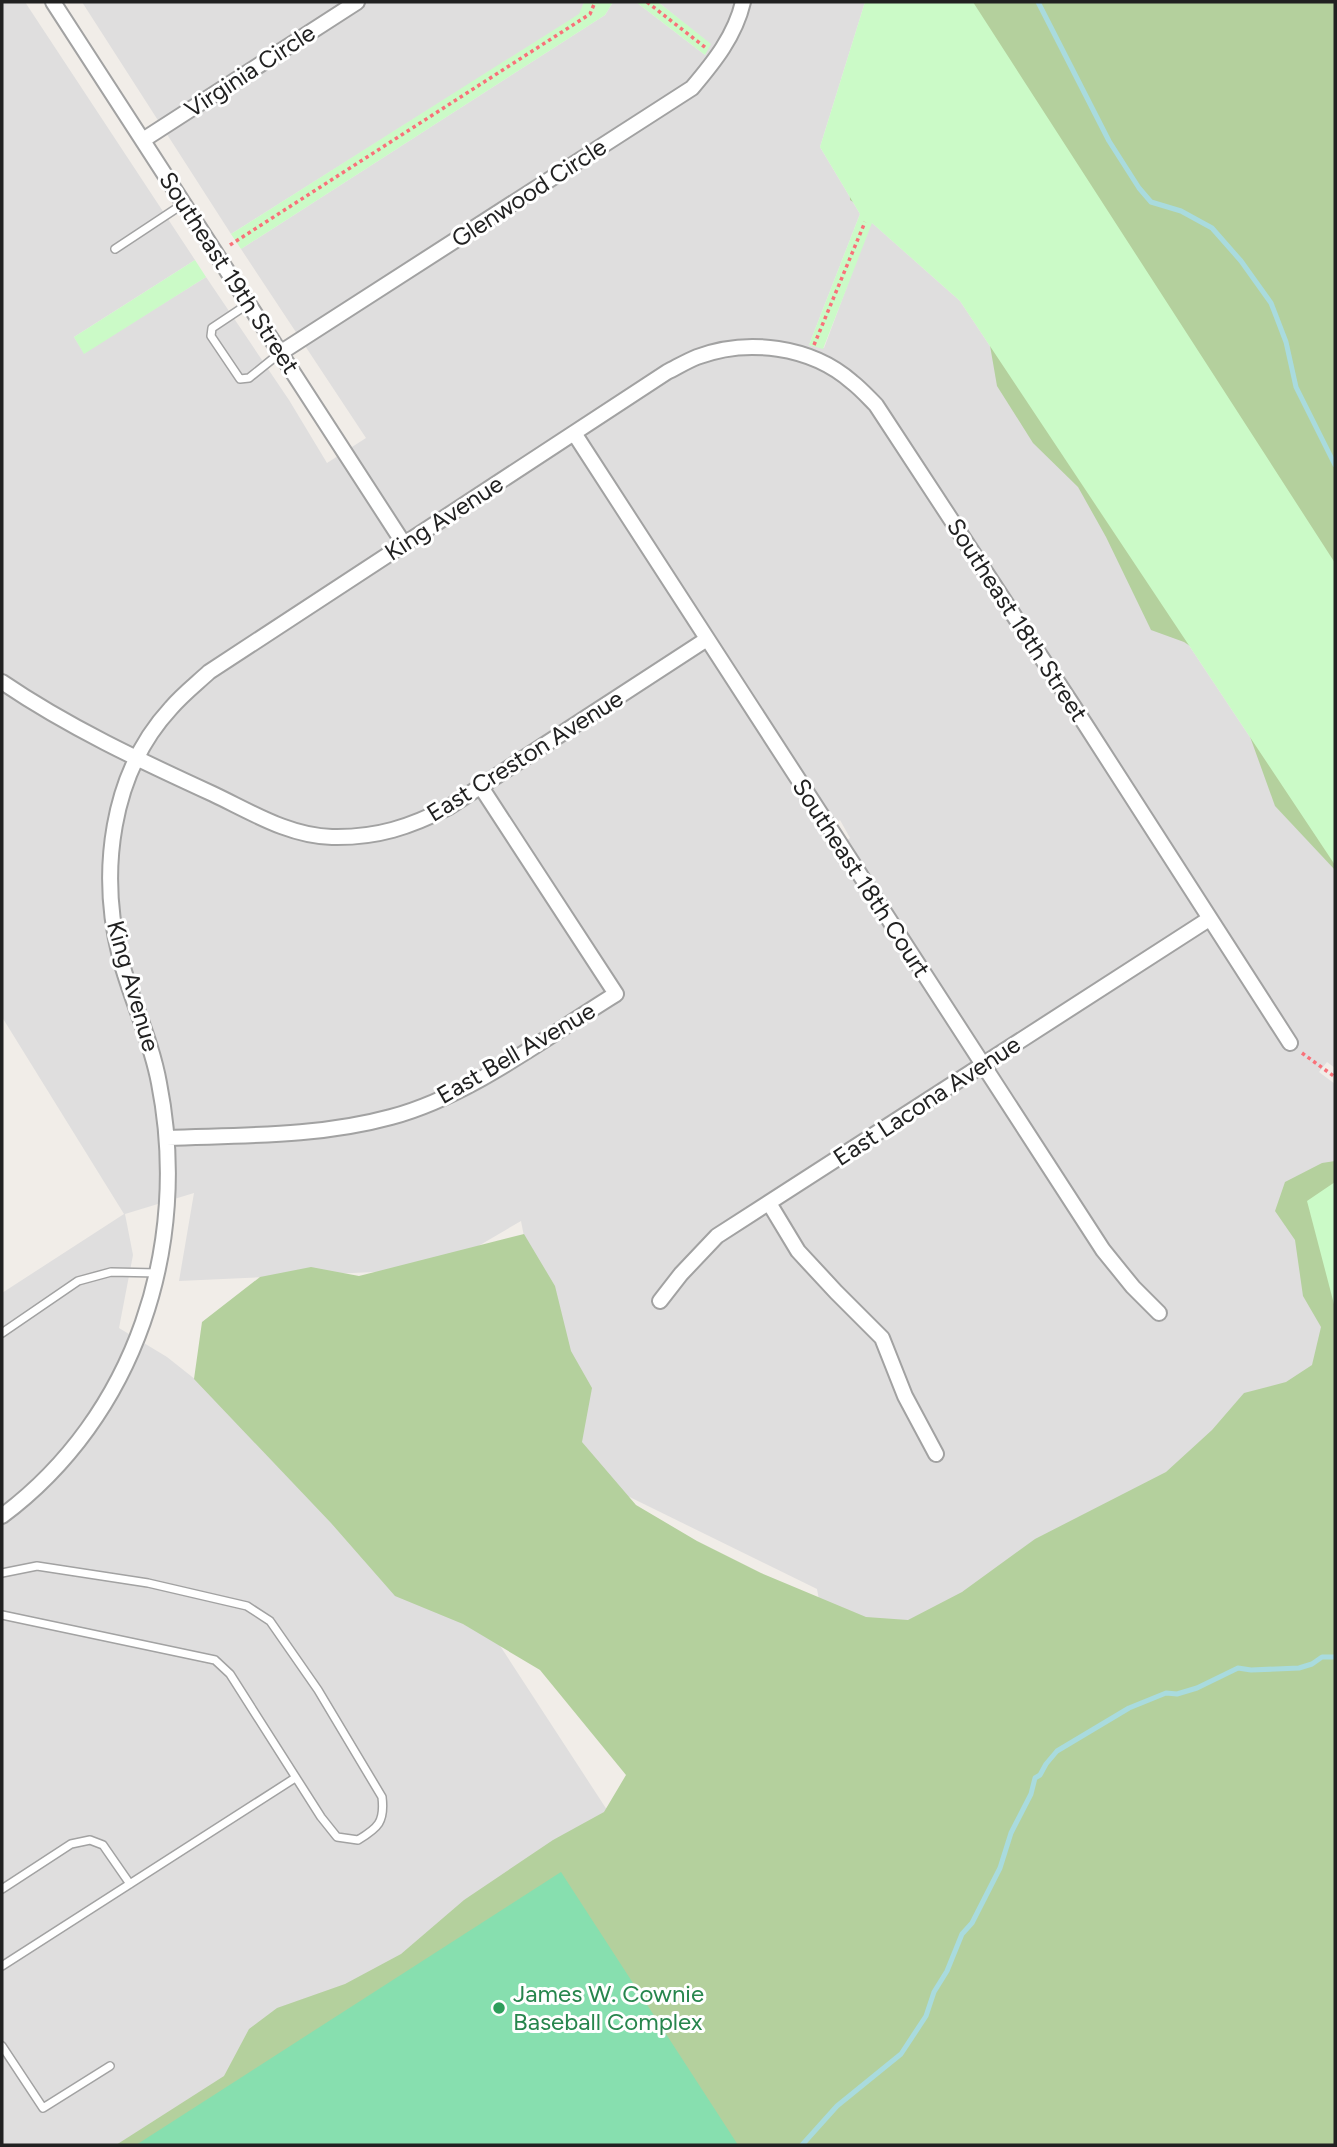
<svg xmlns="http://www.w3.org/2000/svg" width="1337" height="2147" font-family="Figtree,sans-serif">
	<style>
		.residential { fill: #dfdede; fill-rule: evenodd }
		.forest { fill: #b4d09d }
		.park { fill: #cbfac7 }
		.pitch { fill: #87dfaf }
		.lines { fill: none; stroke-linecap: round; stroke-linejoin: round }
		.stream { stroke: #a9dbde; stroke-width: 5 }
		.lane-casing { stroke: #a2a2a2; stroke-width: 10 }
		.street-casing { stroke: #a2a2a2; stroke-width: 18 }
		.path { stroke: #f97179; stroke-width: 3.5; stroke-dasharray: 3.5 3.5; stroke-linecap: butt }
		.lane { stroke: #fff; stroke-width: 7 }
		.street { stroke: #fff; stroke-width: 14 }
		.leisure-dot { fill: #2e9e5b; stroke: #fff; stroke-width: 2.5 }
		.labels { text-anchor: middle; stroke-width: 6; stroke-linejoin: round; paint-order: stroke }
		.street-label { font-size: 24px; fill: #212121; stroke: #fff }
		.leisure-label { font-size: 24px; fill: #27864d; stroke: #fff; text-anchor: start }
	</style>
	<rect width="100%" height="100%" fill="#f1ede8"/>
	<path class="residential" d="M2,2H25L195,260L74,337L84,353L206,277L289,400L327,463L366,438L241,249L605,15L613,2H636L705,55L710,44L658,2H865L820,147L860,214L809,345L824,348L871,222L960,301L1335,865V1068L1327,1062L1319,1072L1335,1084V1382L837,1701L817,1589L491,1429L533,1283L521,1221L439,1269L179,1281L194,1193L125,1214L133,1255L119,1328L167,1357L467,1595L624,1836L136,2145H2V1293L124,1214L2,1017ZM840,820L850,838L831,850L820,833Z
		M82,2H584L580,14L231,234Z"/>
	<path class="forest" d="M916,2H1335V870L1275,806L1226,670L1184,642L1151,630L1106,537L1078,487L1033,443L997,386L988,334L973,289L897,229L850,200L848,131Z
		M1335,1161V2145H116L224,2076L249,2029L277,2008L345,1984L401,1954L464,1900L553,1840L604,1812L626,1775L540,1670L463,1624L395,1596L331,1523L194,1379L202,1322L260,1277L311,1267L359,1276L524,1234L555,1286L571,1351L592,1388L582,1442L636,1505L697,1541L761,1573L866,1617L908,1620L962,1592L1035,1539L1166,1472L1212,1430L1244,1393L1286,1382L1312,1365L1321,1327L1303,1296L1295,1240L1275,1211L1285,1182L1322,1163Z"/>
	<path class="park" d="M584,2H613L605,15L241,249L231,234L579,14Z
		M636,2H658L711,44L705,55Z
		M865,2H973L1335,563V865L960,301L872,223L823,349L809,345L860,214L820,147Z
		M195,260L206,277L84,354L74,337Z
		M1335,1182V1308L1307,1201Z"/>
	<path class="pitch" d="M561,1872L738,2145H136Z"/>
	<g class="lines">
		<path class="stream" d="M1038,2L1109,141L1139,188L1151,202L1181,211L1212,228L1241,261L1271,303L1286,342L1296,387L1335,465
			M802,2145L837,2106L901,2054L926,2016L934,1992L947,1971L962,1934L972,1923L1000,1868L1011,1833L1031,1794L1035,1778L1040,1775L1046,1764L1057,1751L1129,1708L1166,1693L1177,1694L1197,1688L1238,1668L1251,1670L1299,1668L1312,1664L1322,1657H1335"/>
		<defs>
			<path id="lane" d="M115,249L183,204
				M248,304L212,328L211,336L240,379L249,378L280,353
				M2,1333L78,1281L111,1272L158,1273
				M2,1573L37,1566L148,1583L247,1606L270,1621L318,1690L382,1797C385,1822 378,1828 358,1840L337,1837L321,1817L230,1674L215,1660L2,1615
				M2,1889L71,1844L90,1840L103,1845L130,1884
				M2,1966L295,1778
				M2,2046L43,2108L110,2066"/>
			<path id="street" d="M53,2L404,544
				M143,140L357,2
				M280,353L692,88C714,62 735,36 743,2
				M574,433L1103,1250L1133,1287L1159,1313
				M2,682C68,727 141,761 213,794C251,812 289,836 332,837C377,838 410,827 449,807L707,639
				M167,1138C241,1135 318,1137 391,1117C470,1096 546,1037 616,994L481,787
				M769,1203L798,1251L836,1292L882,1338L905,1396L936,1454
				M660,1301L681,1274L717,1236L1209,919
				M2,1516C136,1416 191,1245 159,1083C151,1039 131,1000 120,957C99,873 110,774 171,708C182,695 196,684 209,672L667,372C677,367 687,361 697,357C747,338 811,346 852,382C861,389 868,397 876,405L1085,724L1290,1043"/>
		</defs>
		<use href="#lane" class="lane-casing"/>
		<use href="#street" class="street-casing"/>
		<path class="path" d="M647,2L706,48
			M230,245L590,14L595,2
			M814,345L865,222
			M1302,1053L1335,1077"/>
		<use href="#lane" class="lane"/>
		<use href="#street" class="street"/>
	</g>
	<circle class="leisure-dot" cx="499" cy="2008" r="7"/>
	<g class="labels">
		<g class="street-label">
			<text transform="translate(250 71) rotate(-33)" y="8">Virginia Circle</text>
			<text transform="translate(529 193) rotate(-33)" y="8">Glenwood Circle</text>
			<text transform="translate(229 273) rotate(57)" y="8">Southeast 19th Street</text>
			<text transform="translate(444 518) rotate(-33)" y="8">King Avenue</text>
			<text transform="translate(1017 620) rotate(57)" y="8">Southeast 18th Street</text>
			<text transform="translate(525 756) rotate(-32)" y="8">East Creston Avenue</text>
			<text transform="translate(861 878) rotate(57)" y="8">Southeast 18th Court</text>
			<text transform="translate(133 986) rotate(74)" y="8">King Avenue</text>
			<text transform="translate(516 1053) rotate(-30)" y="8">East Bell Avenue</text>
			<text transform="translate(927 1101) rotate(-33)" y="8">East Lacona Avenue</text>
		</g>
		<g class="leisure-label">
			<text x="513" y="2002">James W. Cownie<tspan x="513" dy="28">Baseball Complex</tspan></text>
		</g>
	</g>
	<rect width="1337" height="2147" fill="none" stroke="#212121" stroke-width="7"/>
</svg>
